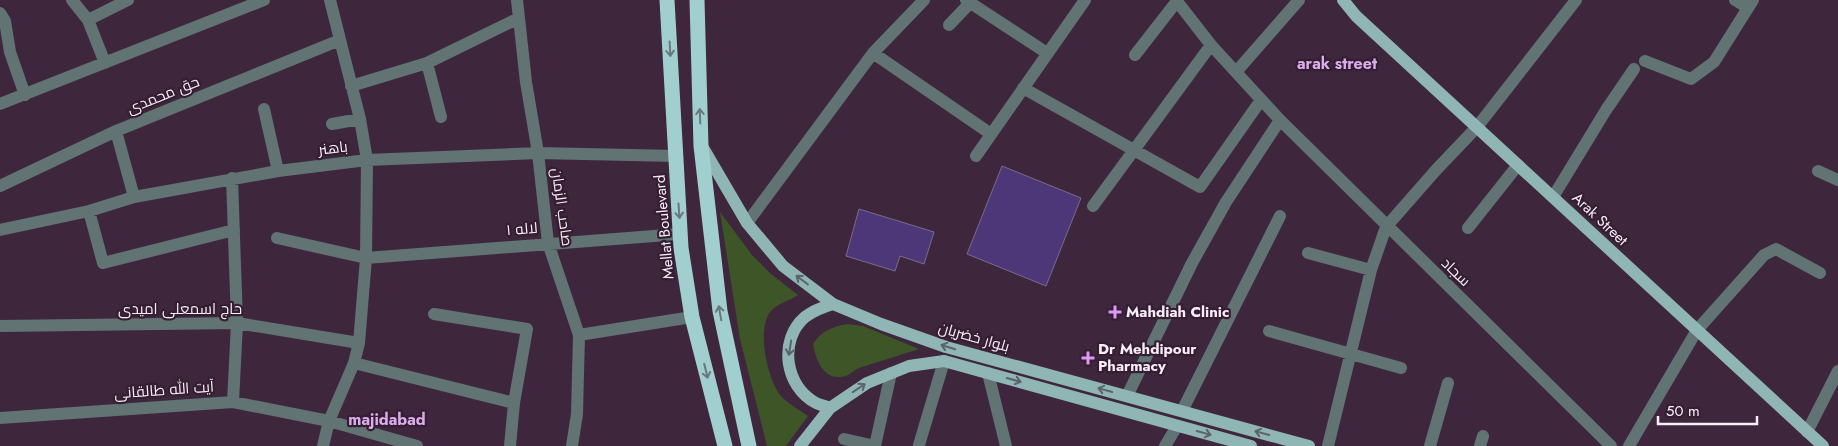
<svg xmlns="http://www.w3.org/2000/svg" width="1838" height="446" font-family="Jost,Cairo,sans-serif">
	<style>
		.green { fill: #3e5528 }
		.building { fill: #4e3779; stroke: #766d8c }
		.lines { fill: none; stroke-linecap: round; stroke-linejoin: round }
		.minor { stroke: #617373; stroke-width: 12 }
		.major { stroke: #8fb5b5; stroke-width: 12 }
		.highway { stroke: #a1cfcf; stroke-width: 15 }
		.oneway { stroke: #6a7680 }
		.oneway2 { stroke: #5d626d }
		.poi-dot { fill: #dd99f3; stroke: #341e32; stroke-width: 2 }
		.labels { text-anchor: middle; stroke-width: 4.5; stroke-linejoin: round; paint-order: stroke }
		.street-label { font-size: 15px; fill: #fbecfa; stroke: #341e32 }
		.poi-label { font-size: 15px; font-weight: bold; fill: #fbecfa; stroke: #341e32; text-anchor: start }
		.neighbourhood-label { font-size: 16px; font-weight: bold; fill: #dbaceb; stroke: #341e32 }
	</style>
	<rect width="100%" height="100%" fill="#3e273d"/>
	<path class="green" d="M720,212L752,255L771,274L798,295C790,300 777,304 771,311C756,328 767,377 780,395C787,403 799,410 808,416L786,446H767L740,339Z
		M847,324L863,326L919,349C900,355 881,361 862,367C856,368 853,373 848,375C825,384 816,361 813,344C821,331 832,327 847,324Z"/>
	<path class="building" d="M1002,166L1081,198L1046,286L967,254Z
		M859,209L934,232L924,264L900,256L895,271L846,256Z"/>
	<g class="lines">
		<path class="minor" d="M72,0L88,20L105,63
			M517,0L526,82L538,153L548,243L579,335L577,414L572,446
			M966,0L1047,53
			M1176,0L1211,45L1280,120L1611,446
			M1735,0L1748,8
			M0,13L5,21L10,52L25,95
			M88,20L128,0
			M949,25L970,3
			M873,53L991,134
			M1135,55L1177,1
			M1645,61L1691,79L1714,62L1753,0
			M427,63L441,117
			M1236,72L1299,0
			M351,86L427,63L519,18
			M1023,88L1200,187L1261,100
			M0,104L264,0
			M264,109L278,171
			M332,124L360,119
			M116,131L134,197
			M976,156L1085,0
			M1818,171L1838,180
			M232,178L237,323L233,402
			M0,186L116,131L340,40
			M1553,197L1606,110L1634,69
			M1093,206L1211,45
			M89,211L103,263L234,230
			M747,223L873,53L924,0
			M1468,228L1518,165
			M0,230L89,211L134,197L278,171L367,160L538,153L676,156
			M277,238L366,258L680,234
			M1308,253L1371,270
			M434,314L527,329L514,403L510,446
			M0,326L237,323L359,343
			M1269,331L1401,368
			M579,335L692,317
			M354,363L514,403
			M988,373L1006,446
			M1127,396L1192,263L1226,202L1280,120
			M1182,411L1280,216
			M0,418L233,402L329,421L417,446
			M1807,432L1838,371
			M844,439L875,446L891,373
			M919,445L944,361
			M323,446L329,421L354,363L359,343L366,258L367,160L360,119L330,0
			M1165,446L1177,426
			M1328,446L1371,270L1386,227L1436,170L1477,127L1576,0
			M1430,446L1448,383
			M1480,446L1483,436
			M1629,446L1697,330L1764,255L1776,249L1820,273"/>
		<path class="major" d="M1343,0L1356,16L1823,446
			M702,146L747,223L783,266L833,304L881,324L946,347L1309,446
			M830,408C825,406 820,405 816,403C785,387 778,340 805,317C814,310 823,307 833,304
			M800,446L830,408L867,383L909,366L944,361L1251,446"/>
		<path class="highway" d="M667,0L681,248L692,317L725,446
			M697,0L701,146L720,311L749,446"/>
	</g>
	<defs><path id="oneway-shaft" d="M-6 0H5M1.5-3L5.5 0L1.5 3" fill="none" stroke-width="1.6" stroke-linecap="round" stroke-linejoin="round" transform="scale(1.25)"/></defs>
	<g class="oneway">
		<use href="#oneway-shaft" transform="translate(670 49) rotate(87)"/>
		<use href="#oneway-shaft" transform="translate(700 116) rotate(-92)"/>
		<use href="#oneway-shaft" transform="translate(679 211) rotate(86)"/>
		<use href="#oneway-shaft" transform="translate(720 313) rotate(-100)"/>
		<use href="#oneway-shaft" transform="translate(706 371) rotate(76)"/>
	</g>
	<g class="oneway2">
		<use href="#oneway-shaft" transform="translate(802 280) rotate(-143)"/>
		<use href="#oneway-shaft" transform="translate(948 347) rotate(-163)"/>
		<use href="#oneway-shaft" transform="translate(790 348) rotate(99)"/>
		<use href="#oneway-shaft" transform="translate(1014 380) rotate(16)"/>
		<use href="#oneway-shaft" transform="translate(859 388) rotate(-34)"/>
		<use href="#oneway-shaft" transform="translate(1105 390) rotate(-165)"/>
		<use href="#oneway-shaft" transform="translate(1204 433) rotate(15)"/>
		<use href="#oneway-shaft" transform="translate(1262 433) rotate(-165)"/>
	</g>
	<g class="poi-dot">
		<path d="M1112.5 304.5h5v5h5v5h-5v5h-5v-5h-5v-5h5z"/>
		<path d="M1085.5 350.5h5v5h5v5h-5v5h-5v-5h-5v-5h5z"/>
	</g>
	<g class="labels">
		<g class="street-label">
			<text transform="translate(163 95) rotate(-22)" y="5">حق محمدی</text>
			<text transform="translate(333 148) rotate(-7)" y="5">باهنر</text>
			<text transform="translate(562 207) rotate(82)" y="5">صاحب الزمان</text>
			<text transform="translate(1600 219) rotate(43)" y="5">Arak Street</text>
			<text transform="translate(664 227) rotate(-95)" y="5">Mellat Boulevard</text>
			<text transform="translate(522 229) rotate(-5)" y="5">لاله ۱</text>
			<text transform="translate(1456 272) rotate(44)" y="5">سجاد</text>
			<text x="180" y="314">حاج اسمعلی امیدی</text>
			<text transform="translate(974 337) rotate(16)" y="5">بلوار خضریان</text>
			<text transform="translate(164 390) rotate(-4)" y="5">آیت الله طالقانی</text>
		</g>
		<g class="poi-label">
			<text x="1126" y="317">Mahdiah Clinic</text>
			<text x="1098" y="354">Dr Mehdipour<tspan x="1098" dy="17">Pharmacy</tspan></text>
		</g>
		<g class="neighbourhood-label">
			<text x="1337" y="69">arak street</text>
			<text x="387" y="425">majidabad</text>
		</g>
	</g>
	<path d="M1658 416v8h99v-8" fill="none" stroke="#fbecfa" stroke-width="2.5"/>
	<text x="1666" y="416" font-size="15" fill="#fbecfa" stroke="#341e32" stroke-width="4" paint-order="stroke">50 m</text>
</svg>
